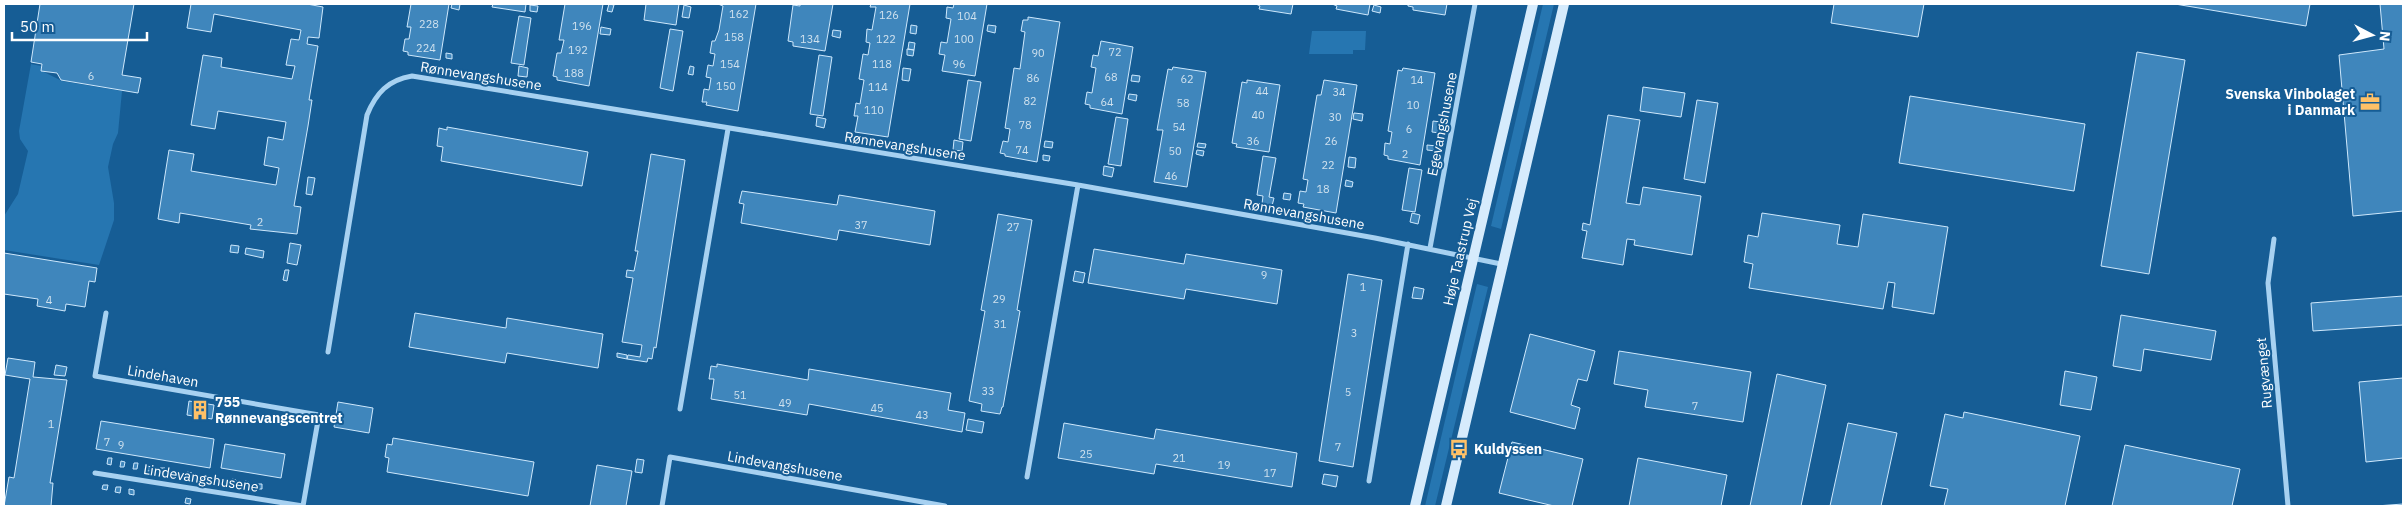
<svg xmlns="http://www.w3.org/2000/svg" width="2407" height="510" font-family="'IBM Plex Sans',sans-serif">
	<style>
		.green { fill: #2676b1 }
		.building { fill: #3f86bc; stroke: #cee8fc }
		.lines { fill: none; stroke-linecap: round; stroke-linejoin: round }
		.street { stroke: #a7d1f1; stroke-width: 5 }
		.secondary { stroke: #d6ebfc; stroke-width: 10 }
		.labels { text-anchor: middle; stroke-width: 4; stroke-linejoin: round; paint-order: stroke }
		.number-label { font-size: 11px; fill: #cfe1ee }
		.street-label { font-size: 14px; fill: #fff; stroke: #165d95 }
		.poi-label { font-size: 14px; font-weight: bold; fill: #fff; stroke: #165d95; text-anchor: start }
	</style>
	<rect width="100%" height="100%" fill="#165d95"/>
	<path class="green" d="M1543,4H1554L1501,229L1491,226Z
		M1312,31H1366L1365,50H1353V54H1309Z
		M31,64L41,66L42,71L62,81L122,91L118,133L113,144L108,167L114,203V220L99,265L4,250V216L18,194L28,151L20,139L19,131Z
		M1477,284L1488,287L1435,506H1425Z"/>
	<path class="building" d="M40,4H134L122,75L141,78L138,93L61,80L57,73L41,71L42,64L31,62Z
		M191,4H307L323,7L319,38L308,37L307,44L318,46L309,100H312L308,126L294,206L301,207L297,234L250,229L251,225L180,213L179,223L158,219L169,150L194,154L191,171L276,185L279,168L264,165L268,137L283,140L286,122L218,111L215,129L191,125L203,55L222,58L221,67L292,79L295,66L286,65L291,39L299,40L301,30L214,14L211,32L187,28Z
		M411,4H449L440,60L408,55V52L403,51L405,39H409L411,27H407Z
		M452,4H460L459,10L451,8Z
		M493,4H526L525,12L492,7Z
		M565,4H603L589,86L557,80V77L553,76L557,53H561L564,40H559Z
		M609,4L614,5L612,12L607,11Z
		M646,4H679L676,25L644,20Z
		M718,4H756L738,111L706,105L707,102H702L704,89L709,90L711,78L706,77L708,65L713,66L715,54L710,53L712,41H715L719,30L723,6Z
		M800,4H833L825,51L793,46V42L788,41L793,5L800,6Z
		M871,4H910L888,137L855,132L858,116H854L856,103L860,104L864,80L859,79L863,54L868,55L870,43L866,42L867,29L872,30L876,7H870Z
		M954,4H987L975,76L942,71L945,55L939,54L941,42L947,43L951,19L946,18L947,7L953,8Z
		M1256,4H1293L1291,14L1259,9L1260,6Z
		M1332,4H1370L1368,15L1336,9L1337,6Z
		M1408,4H1447L1445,15L1413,10V7L1408,6Z
		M1834,4H1924L1918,37L1831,23Z
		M2175,4H2310L2306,26Z
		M2380,4H2403V211L2353,216L2339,55L2384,49Z
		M530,5L538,6L537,12L530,11Z
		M684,5L691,7L689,18L682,17Z
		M1374,5L1381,7L1380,13L1372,11Z
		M519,16L531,18L524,65L511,63Z
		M1028,17L1060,22L1037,162L1005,156V154L1000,153L1003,141L1008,142L1010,129L1005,128L1014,68L1020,69L1025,32L1021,31L1023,20H1028Z
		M911,25L917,26L916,34L910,33Z
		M988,25L996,26L995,33L987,31Z
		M601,27L611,29L610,35L600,34Z
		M670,29L683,31L673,91L660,88Z
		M833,30L841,31L840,38L832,36Z
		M1101,41L1133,47L1122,114L1090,108V105L1085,104L1087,92L1092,93L1096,68L1091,67L1093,55L1098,56Z
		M909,42L915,43L914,50L908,49Z
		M907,49L914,50L913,56L907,55Z
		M2137,52L2185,60L2149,274L2101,266Z
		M446,53L452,54V59L446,58Z
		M819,55L832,57L823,116L810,114Z
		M519,66L528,68L527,77L518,76Z
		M690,66L694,67L693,75L688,74Z
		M1173,67L1206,72L1187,187L1154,182L1163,130H1157L1168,69L1172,70Z
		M903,68L911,69L909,81L902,80Z
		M1403,68L1435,73L1420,165L1388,159V156L1384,155L1385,143L1390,144L1392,132L1388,131L1398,70L1402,71Z
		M1132,75L1140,76L1139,82L1131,81Z
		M968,80L981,82L971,141L959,139Z
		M1247,80L1280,85L1269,152L1236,147L1237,144L1232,143L1242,82L1247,83Z
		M1324,80L1357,85L1336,213L1303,207L1304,204L1298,203L1300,191L1306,192L1308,180L1303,179L1317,95H1321Z
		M1643,87L1685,93L1681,117L1640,111Z
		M1129,94L1137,95L1136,101L1128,99Z
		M1910,96L2085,124L2074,191L1899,163Z
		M1697,100L1718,103L1705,183L1684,179Z
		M1354,113L1363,114L1362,121L1353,119Z
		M1608,115L1640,120L1626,203L1640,205L1643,187L1701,196L1692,255L1634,245L1635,240L1627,239L1623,265L1582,258L1587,231L1582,230L1583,223L1590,225Z
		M817,117L826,119L824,128L816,126Z
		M1116,117L1128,119L1121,166L1108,164Z
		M1433,121L1441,122L1440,133L1432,132Z
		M447,127L588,152L582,186L441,161L443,147L437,146L439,128L447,130Z
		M954,140L963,142L962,151L953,150Z
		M1045,141L1053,142L1052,148L1044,147Z
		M1198,143L1206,144L1205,148L1197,147Z
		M1427,145L1437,146L1436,151L1427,150Z
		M1197,150L1204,151L1203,156L1196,154Z
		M651,154L685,160L656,348L654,347L652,359L648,358L647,362L627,359L628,355L640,357L642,345L622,342L633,278L626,277L627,270L634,271L638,251H635Z
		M1043,155L1050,156L1049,161L1043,160Z
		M1263,156L1276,158L1269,197L1274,198L1272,206L1262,204L1263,196L1257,195Z
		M1349,157L1356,158L1355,168L1348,167Z
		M1104,166L1114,168L1112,177L1103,175Z
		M1409,168L1422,170L1415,212L1402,210Z
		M308,177L315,178L312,195L306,194Z
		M1346,180L1353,182L1352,187L1345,186Z
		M742,191L837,205L839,195L935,211L930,245L839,230L837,240L741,223L744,204L739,203Z
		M1284,193L1291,194L1290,200L1283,199Z
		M1412,213L1420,215L1418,224L1410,222Z
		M1762,213L1840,225L1837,244L1858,247L1863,214L1948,227L1934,314L1892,307L1895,283L1888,282L1883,309L1749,288L1753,264L1744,262L1748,235L1758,237Z
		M998,214L1032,220L1017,310L1020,311L1003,407H1002L1000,414L981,411L982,404L969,401L985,311L981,310Z
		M290,243L301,245L297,265L287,263Z
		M231,245L239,246L238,253L230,252Z
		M246,248L264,251L263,258L245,254Z
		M1094,249L1184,264L1186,254L1282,270L1277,304L1186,289L1184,299L1088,283Z
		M4,253L97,268L95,282L89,281L85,307L66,304L65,311L37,306L38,299L4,294Z
		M285,270H289L287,281L283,280Z
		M1075,271L1085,273L1083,283L1073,281Z
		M1348,274L1382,280L1353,467L1319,461Z
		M1414,287L1424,289L1422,299L1412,298Z
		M2403,296V325L2313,331L2311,303Z
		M415,313L506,328L507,318L603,334L598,368L507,353L505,363L409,347Z
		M2121,315L2216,331L2211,360L2144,349L2141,371L2113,366Z
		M1530,334L1595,351L1587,381L1578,379L1571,405L1580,408L1575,429L1510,412Z
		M1619,351L1751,372L1743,422L1645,407L1648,390L1614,384Z
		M617,353L627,355V359L617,357Z
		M8,358L35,362L33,377L67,380L50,483H53L51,506H4L9,477L14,478L30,379L5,375Z
		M717,364L808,380L809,369L951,393L948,410L965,413L962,432L809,404L807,415L711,399L714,379H709L711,366L717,367Z
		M56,365L67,367L65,376L54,375Z
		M2065,371L2097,377L2091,410L2060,405Z
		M1777,374L1826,385L1801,506H1750Z
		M2403,378V458L2366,462L2359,382Z
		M189,401L214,405L212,419L187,415Z
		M338,402L373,408L369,433L334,427Z
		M1964,412L2080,436L2065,506H1944L1948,489L1930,486L1945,414L1963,418Z
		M968,419L984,422L982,433L966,430Z
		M101,421L214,439L210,468L96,449Z
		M1064,423L1154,439L1156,429L1297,453L1292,487L1156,464L1154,474L1058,458Z
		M1848,423L1897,433L1881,506H1830Z
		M393,438L534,462L528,496L387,472L389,458L385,457L387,444L392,445Z
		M1512,442L1583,459L1572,506H1554L1499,493Z
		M225,444L285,454L281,478L221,468Z
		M2125,445L2240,469L2232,506H2112Z
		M108,458H112L111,465L107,464Z
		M1638,458L1727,475L1721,506H1629Z
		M637,459L644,460L642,473L635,472Z
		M121,461L125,462L124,467H120Z
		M134,463H138L137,469H133Z
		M597,465L632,471L626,506H590Z
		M147,466L152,467L151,471H146Z
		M160,468H165L164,474L159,473Z
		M187,472L192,473L191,478L186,477Z
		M1324,474L1338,476L1336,487L1322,484Z
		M203,475L208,476L207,480H202Z
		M232,479L236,480L235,485L231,484Z
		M245,481L249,482V487L244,486Z
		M258,484H262V489H257Z
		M103,485H108L107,490L102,489Z
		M116,487H121L120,493L115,492Z
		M129,489L134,490V495L129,494Z
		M186,498L191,499L190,504L185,503Z
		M2403,504V506H2376Z"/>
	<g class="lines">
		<path class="street" d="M2274,239L2268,283L2288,506
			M1430,248L1475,4
			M106,313L95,376L319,415L303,506
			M328,352L367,115C376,93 388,80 412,76L1078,185L1375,238L1501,264
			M680,409L728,129
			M95,473L303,506
			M1027,477L1078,185
			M1369,481L1408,244
			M662,506L670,457L945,506"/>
		<path class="secondary" d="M1415,506L1533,4
			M1446,506L1564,4"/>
	</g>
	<defs>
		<symbol id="office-bare" viewBox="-9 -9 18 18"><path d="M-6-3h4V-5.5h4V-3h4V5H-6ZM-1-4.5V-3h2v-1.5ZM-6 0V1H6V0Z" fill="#ffc167" stroke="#165d95" stroke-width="2.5" paint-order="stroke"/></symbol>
		<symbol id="building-bare" viewBox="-9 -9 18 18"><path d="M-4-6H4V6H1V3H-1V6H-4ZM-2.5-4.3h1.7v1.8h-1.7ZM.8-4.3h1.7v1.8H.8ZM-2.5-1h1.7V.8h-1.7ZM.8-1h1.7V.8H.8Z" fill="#ffc167" stroke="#165d95" stroke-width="2.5" paint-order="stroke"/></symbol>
		<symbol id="bus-bare" viewBox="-9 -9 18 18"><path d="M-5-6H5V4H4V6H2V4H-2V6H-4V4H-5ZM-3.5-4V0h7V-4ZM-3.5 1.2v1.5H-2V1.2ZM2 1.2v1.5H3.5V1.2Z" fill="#ffc167" stroke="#165d95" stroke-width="2.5" paint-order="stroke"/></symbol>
	</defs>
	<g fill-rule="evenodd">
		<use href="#office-bare" x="2356" y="88" width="28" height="28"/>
		<use href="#building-bare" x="186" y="396" width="28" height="28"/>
		<use href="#bus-bare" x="1445" y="435" width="28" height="28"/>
	</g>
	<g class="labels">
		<g class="number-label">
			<text x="739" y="18">162</text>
			<text x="889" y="19">126</text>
			<text x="967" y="20">104</text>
			<text x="429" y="28">228</text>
			<text x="582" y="30">196</text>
			<text x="734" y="41">158</text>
			<text x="810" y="43">134</text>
			<text x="886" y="43">122</text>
			<text x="964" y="43">100</text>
			<text x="426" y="52">224</text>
			<text x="578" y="54">192</text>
			<text x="1115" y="56">72</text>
			<text x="1038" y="57">90</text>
			<text x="730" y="68">154</text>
			<text x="882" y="68">118</text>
			<text x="959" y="68">96</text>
			<text x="574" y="77">188</text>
			<text x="91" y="80">6</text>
			<text x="1111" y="81">68</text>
			<text x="1033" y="82">86</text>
			<text x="1187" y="83">62</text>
			<text x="1417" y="84">14</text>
			<text x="726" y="90">150</text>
			<text x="878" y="91">114</text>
			<text x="1262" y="95">44</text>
			<text x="1339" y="96">34</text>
			<text x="1030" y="105">82</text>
			<text x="1107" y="106">64</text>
			<text x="1183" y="107">58</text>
			<text x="1413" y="109">10</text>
			<text x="874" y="114">110</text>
			<text x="1258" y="119">40</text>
			<text x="1335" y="121">30</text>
			<text x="1025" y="129">78</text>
			<text x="1179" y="131">54</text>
			<text x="1409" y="133">6</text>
			<text x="1253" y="145">36</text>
			<text x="1331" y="145">26</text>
			<text x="1022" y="154">74</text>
			<text x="1175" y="155">50</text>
			<text x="1405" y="158">2</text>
			<text x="1328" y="169">22</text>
			<text x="1171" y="180">46</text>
			<text x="1323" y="193">18</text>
			<text x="260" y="226">2</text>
			<text x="861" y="229">37</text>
			<text x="1013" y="231">27</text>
			<text x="1264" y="279">9</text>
			<text x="1363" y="291">1</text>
			<text x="999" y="303">29</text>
			<text x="49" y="304">4</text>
			<text x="1000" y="328">31</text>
			<text x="1354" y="337">3</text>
			<text x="988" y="395">33</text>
			<text x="1348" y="396">5</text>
			<text x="740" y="399">51</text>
			<text x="785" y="407">49</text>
			<text x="1695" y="410">7</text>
			<text x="877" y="412">45</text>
			<text x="922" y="419">43</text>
			<text x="51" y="428">1</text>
			<text x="107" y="446">7</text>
			<text x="121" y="449">9</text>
			<text x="1338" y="451">7</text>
			<text x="1086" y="458">25</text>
			<text x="1179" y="462">21</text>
			<text x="1224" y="469">19</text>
			<text x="1270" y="477">17</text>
		</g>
		<g class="street-label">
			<text transform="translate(481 76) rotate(9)" y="5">Rønnevangshusene</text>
			<text transform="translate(1442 124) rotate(-79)" y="5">Egevangshusene</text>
			<text transform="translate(905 146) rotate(9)" y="5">Rønnevangshusene</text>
			<text transform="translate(1304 214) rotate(10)" y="5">Rønnevangshusene</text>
			<text transform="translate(1460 252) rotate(-77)" y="5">Høje Taastrup Vej</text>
			<text transform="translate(2264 373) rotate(-95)" y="5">Rugvænget</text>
			<text transform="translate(163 376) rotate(10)" y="5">Lindehaven</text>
			<text transform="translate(785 466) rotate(10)" y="5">Lindevangshusene</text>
			<text transform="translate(201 478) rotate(9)" y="5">Lindevangshusene</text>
		</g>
		<g class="poi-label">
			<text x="2355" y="99" text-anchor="end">Svenska Vinbolaget<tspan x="2355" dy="16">i Danmark</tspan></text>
			<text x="215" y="407">755<tspan x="215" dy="16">Rønnevangscentret</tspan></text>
			<text x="1474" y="454">Kuldyssen</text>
		</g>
	</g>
	<rect width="2407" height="510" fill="none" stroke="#ffffff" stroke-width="10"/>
	<g transform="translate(2372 35) rotate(96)" stroke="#165d95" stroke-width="4" paint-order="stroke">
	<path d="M0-4L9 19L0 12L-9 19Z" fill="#ffffff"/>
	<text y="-8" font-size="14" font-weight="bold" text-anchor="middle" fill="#ffffff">N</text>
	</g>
	<path d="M12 32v8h135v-8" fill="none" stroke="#ffffff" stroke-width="2.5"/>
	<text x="20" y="32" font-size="15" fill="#ffffff" stroke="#165d95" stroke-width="4" paint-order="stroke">50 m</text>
</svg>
